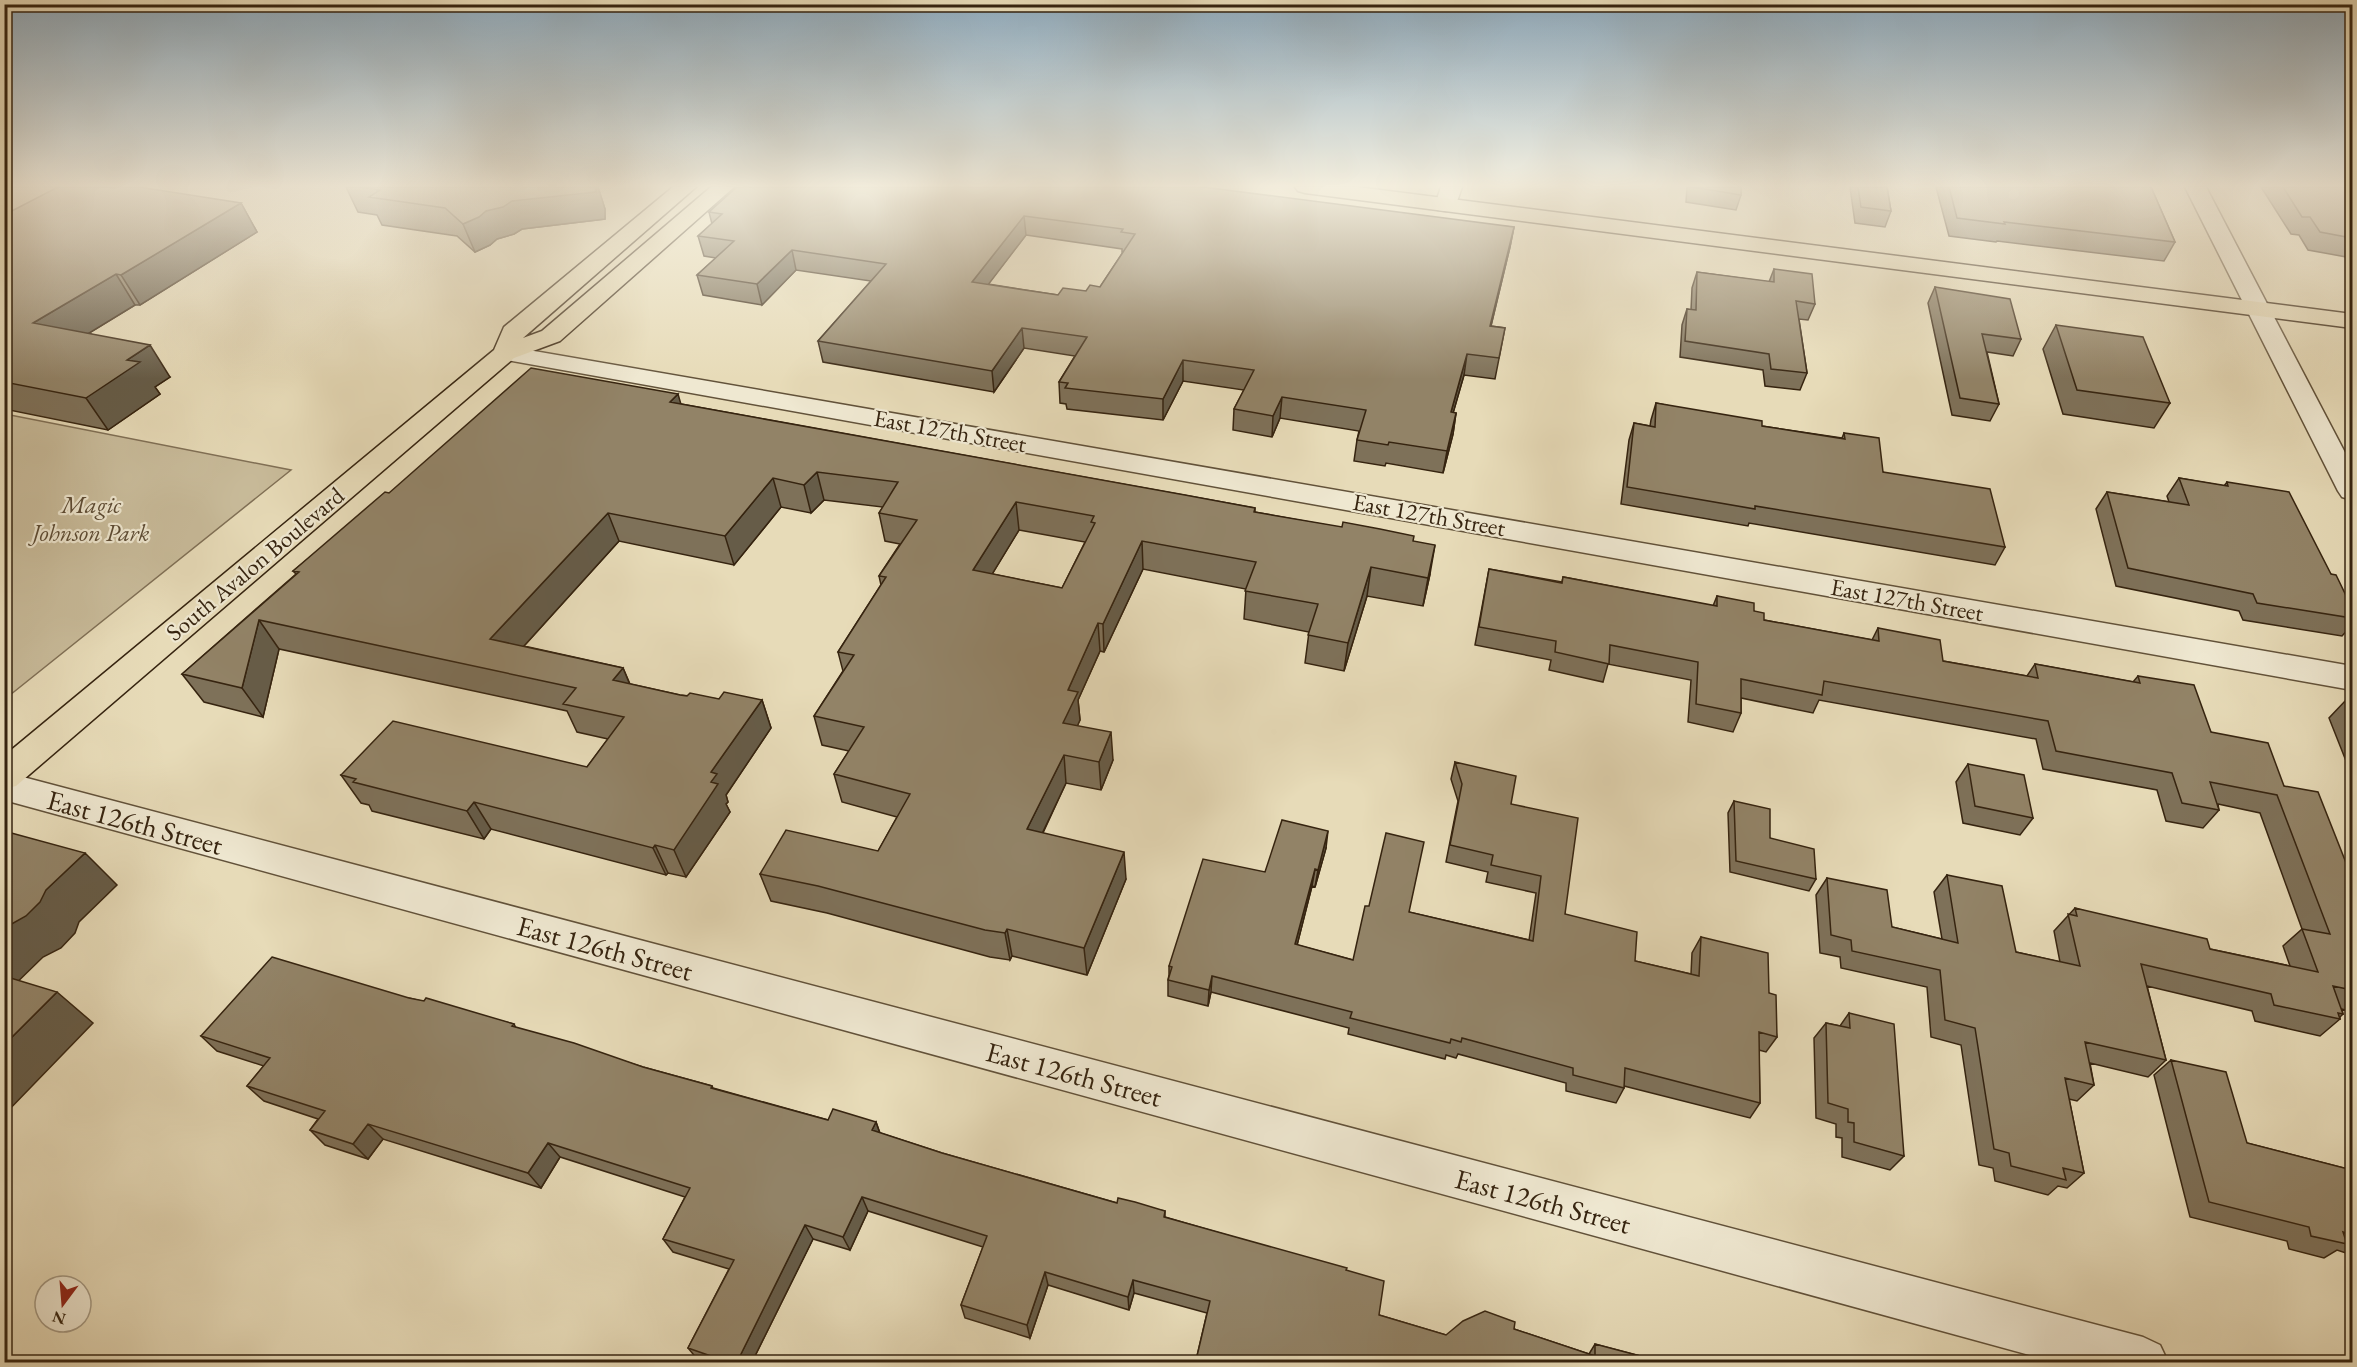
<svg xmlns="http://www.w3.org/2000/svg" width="2357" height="1367" font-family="'EB Garamond',serif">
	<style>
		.green { fill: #c9bc9b; stroke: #807056; stroke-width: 1.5 }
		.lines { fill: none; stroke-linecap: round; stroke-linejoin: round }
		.minor-casing { stroke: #62523a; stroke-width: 3 }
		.major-casing { stroke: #362410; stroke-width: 3 }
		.minor { fill: #efe8d1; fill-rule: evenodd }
		.major { fill: #e7dbb8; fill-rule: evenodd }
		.wall { fill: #7e7159; stroke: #362410; stroke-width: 1.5; fill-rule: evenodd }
		.shaded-wall { fill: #665c48; stroke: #362410; stroke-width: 1.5 }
		.building { fill: #928367; stroke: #362410; stroke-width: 1.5; fill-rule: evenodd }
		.labels { text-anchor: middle; stroke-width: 4.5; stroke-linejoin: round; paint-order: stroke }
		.street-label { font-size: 24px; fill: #362410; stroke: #efe8d1 }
		.park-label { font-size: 24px; font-style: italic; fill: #5b4a33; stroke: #efe8d1 }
		.near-street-label { font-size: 28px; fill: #362410; stroke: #efe8d1 }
	</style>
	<rect width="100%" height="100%" fill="#e7dbb8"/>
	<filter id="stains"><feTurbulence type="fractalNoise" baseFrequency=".00333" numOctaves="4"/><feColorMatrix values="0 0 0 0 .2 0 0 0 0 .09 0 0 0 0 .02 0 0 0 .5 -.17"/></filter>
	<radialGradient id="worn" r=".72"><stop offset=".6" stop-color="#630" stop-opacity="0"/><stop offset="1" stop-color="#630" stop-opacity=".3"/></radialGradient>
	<path class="green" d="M5,187H79L5,227Z
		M4,414H5L291,470L5,699Z"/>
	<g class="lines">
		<defs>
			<path id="minor" d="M1441,187H1462L1454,210L1446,211L1438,210L1435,205Z
				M2185,187H2206L2352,466V500L2342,497L2338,491Z
				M505,346L2352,666V690L496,358L493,353L496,348Z
				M4,772L2143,1337L2160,1345L2168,1362H2055L4,800Z"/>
			<path id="major" d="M673,187H696L523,338L542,331L711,187H734L560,341L514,358L16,786L4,789V756L494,350L504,327Z
				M1295,187H1357L2352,314V328L1305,193L1298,191Z"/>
		</defs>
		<use href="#minor" class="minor-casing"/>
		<use href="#major" class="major-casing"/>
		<use href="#minor" class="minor"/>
		<use href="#major" class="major"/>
	</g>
	<path class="wall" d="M346,187H598L605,209V219L522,229L514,234L497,239L490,245L475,252L457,236L382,225L377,215L358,212Z
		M737,187L1514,227L1510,247L1491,326L1505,328L1495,379L1464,375L1453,413H1456L1453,434L1443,473L1386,463L1385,466L1354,461L1357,440L1359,431L1280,418L1272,437L1233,430L1234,409L1244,390L1183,381L1163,420L1067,409L1066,404L1060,403L1059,382L1075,356L1024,348L994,392L823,362L818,341L871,281L796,270L762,305L703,295L697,275L716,258L704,256L698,236L712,224L709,212ZM1026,235L1122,249V252H1123L1100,287L1086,291L1058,295L988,284Z
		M1687,187H1741V195L1736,210L1686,202Z
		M1850,187H1887L1891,211L1885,227L1855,223Z
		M1936,187H2151L2175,242L2164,261L1997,241L1996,242L1949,236Z
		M2261,187H2352V258L2308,250L2299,235L2291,234Z
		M241,203L257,232L140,305H135L89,333L170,377L155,387L160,394L108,430L4,409V215Z
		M1774,269L1815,304L1808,320L1799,319L1807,373L1800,390L1765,386L1763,370L1680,357L1682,325L1687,309L1691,310L1692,288L1697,272L1769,282Z
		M1935,287L2021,339L2013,356L1987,352L1999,404L1990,421L1952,415L1928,303Z
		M2056,325L2170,403L2154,428L2063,414L2043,349Z
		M1656,403L1762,426L1842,438L1844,433L1883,472L2005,547L1995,565L1749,523L1748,526L1621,504L1629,440L1634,423L1650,426L1651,420Z
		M681,404L1255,508V512L1413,541L1430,574L1423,606L1367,596L1344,671L1305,663L1309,632L1244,619L1246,589L1143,569L1104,652L1100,651L1078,700L1080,720L1077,726L1113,760L1101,790L1066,783L1043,833L1126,879L1087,975L1012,956L1010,960L990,957L827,913L771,901L760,874L878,851L897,817L842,802L834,774L849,751L822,745L814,716L843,671L838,652L881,585L879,576L900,544L885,541L879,513L883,507L824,500L811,513L781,507L734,565L619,541L524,646L623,668L630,684L680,695L719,699L762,700L771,728L726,795L728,802L726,804L730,812L686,877L668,873L666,875L491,829L484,839L372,811L369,805L361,803L341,775L587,767L608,739L577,732L567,711L279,649L263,717L204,702L182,674L296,574L293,571L389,493ZM1019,530L1085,542L1062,588L992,574Z
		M2179,478L2224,486L2227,482L2331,574L2352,608V625L2342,636L2243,620L2239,611L2116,586L2096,509L2107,492L2169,502L2167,496Z
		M1489,569L1562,582L1563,577L1713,606L1717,596L1754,611L1764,620L1872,640L1878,628L1943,661L2027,676L2035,664L2133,682L2138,676L2211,732L2284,786L2352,878V1012L2342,1009L2343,1014L2340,1017V1019L2320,1036L2255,1021L2252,1011L2147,986L2166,1060L2148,1077L2090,1063L2094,1085L2077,1101L2069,1099L2084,1173L2067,1188L2058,1186L2048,1195L1995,1181L1993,1168L1979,1165L1961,1045L1931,1037L1927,987L1841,968L1840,957L1820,953L1816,895L1827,878L1892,927L1942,939L1934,892L1947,875L2016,952L2060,962L2054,931L2075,908L2210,949L2290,966L2283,946L2302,929L2260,813L2218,804L2219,810L2203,828L2166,821L2157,790L2043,769L2036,739L1819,700L1813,713L1741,698V713L1733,732L1688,722L1691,680L1608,664L1603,682L1549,670L1551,660L1475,645Z
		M2346,700L2352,701V776L2329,718Z
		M1455,762L1511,804L1565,914L1635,961L1691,974L1692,953L1701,937L1769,993L1777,1037L1766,1052L1759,1050L1760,1103L1750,1118L1624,1086V1088L1616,1103L1566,1091V1083L1458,1054L1456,1058L1446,1055L1445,1059L1348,1034L1349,1028L1211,992L1208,1006L1168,996V980L1169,975V966L1265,872L1326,848L1315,887L1312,886L1297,945L1353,960L1409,912L1529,940L1536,893L1486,882L1488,872L1446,862L1458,801L1451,779Z
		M1968,764L2033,818L2020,835L1963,823L1956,782Z
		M1734,801L1770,838L1816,879L1809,891L1730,872L1728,813Z
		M409,998L514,1024L516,1028L643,1067L712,1086L713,1088L828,1120L876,1122L880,1133L942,1153L1117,1203L1165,1211V1217L1346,1270L1379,1315L1446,1335L1514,1329L1589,1354L1595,1344L1663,1362H1196L1197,1356L1207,1313L1134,1293L1129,1310L1048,1285L1030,1338L965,1318L961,1305L983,1247L868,1211L850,1250L813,1239L752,1362H703L698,1360L688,1348L729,1269L673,1252L663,1239L685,1197L560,1157L541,1188L383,1139L368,1159L325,1145L310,1130L318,1119L264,1101L247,1086L264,1066L217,1051L201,1036Z
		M1849,1013L1904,1156L1890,1170L1842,1157V1138L1836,1137V1124L1816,1118L1814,1038L1826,1023L1840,1026Z
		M2171,1060L2247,1143L2352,1170V1255L2337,1250L2324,1258L2289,1249L2287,1241L2190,1217L2154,1075Z"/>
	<path class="shaded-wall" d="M596,187H598L605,209V219L522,229L514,234L497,239L490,245L475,252L463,224L486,211L512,201Z
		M241,203L257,232L140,305L121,275Z
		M1024,216L1026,235L975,302L972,282Z
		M1514,227L1510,247L1486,346L1490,326Z
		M792,250L796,270L762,305L757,284Z
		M116,274L135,305L55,354L33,323Z
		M1022,328L1024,348L994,392L992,371Z
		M150,345L170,377L155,387L160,394L108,430L86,398L127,360Z
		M1467,354L1464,375L1447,434L1451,412Z
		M1183,360V381L1163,420V399Z
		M678,394L686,422L670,402Z
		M1282,397L1280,418L1272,437L1273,416Z
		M1456,413L1453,434L1443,473L1447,451Z
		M817,472L824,500L811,513L804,485Z
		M773,478L781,507L734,565L725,536Z
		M1016,502L1019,530L977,599L973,570Z
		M608,513L619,541L505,667L490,639Z
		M1142,541L1143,569L1104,652L1103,624Z
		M1435,545L1430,574L1423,606L1428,578Z
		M1371,567L1367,596L1344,671L1348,643Z
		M259,620L279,649L263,717L242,688Z
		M1098,623L1100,651L1078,700L1080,720L1066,752L1063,723L1068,690Z
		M623,668L635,697L613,680Z
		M762,700L771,728L726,795L728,802L726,804L730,812L686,877L674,850L711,782V772Z
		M1111,732L1113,760L1101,790L1099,762Z
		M1064,755L1066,783L1031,857L1027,829Z
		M474,802L491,829L484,839L467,811Z
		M1328,831L1326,848L1315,887L1318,870Z
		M655,845L668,873L666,875L653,848Z
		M1124,852L1126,879L1087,975L1084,948Z
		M85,853L117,885L79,922L75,933L61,948L43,957L4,995V929Z
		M1315,869L1312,886L1293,961L1295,944Z
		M1007,929L1012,956L1010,960L1005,933Z
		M1212,976L1211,992L1208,1006L1209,990Z
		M57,992L93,1023L4,1115V1045Z
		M876,1122L881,1137L872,1130Z
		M368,1124L383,1139L368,1159L353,1144Z
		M548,1143L560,1157L541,1188L528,1173Z
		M862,1197L868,1211L850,1250L843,1237Z
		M805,1225L813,1239L752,1362H737Z
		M1045,1272L1048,1285L1030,1338L1027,1325Z
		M1133,1280L1134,1293L1129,1310L1128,1297Z"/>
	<path class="building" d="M58,187H139L241,203L121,275L116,274L33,323L150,345L127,360L140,362L86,398L4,382V215Z
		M360,187H596V192L512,201L503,207L486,211L479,217L463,224L445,208L369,197L380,190Z
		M737,187H1203L1514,227L1490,326L1505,328L1499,358L1467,354L1451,412L1456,413L1447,451L1389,442L1388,445L1357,440L1366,410L1282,397L1273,416L1234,409L1254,370L1183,360L1163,399L1065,388L1068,383L1059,382L1087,337L1022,328L992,371L818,341L886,264L792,250L757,284L697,275L734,241L698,236L722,214L709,212ZM1024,216L1123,229L1121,232L1135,234L1100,287L1090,285L1086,291L1063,288L1058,295L972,282Z
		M1693,187H1741V195Z
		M1858,187H1887L1891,211L1861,207Z
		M1949,187H2151L2175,242L2004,222L2005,224L1957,218Z
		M2283,187H2352V238L2320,232L2310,217H2302Z
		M1774,269L1812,274L1815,304L1796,301L1807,373L1771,369L1769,354L1685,341L1687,309L1696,310L1697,272L1774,282Z
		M1935,287L2010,299L2021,339L1982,334L1999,404L1960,398Z
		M2056,325L2143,337L2170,403L2077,390Z
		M531,368L678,394L670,402L1185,495L1255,508L1254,512L1342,527L1343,522L1380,529L1414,536L1413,541L1435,545L1428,578L1371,567L1348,643L1308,635L1318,604L1245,591L1256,562L1142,541L1103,624L1098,623L1068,690L1078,692L1063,723L1111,732L1099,762L1064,755L1027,829L1124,852L1084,948L1007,929L1005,933L985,930L818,886L760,874L786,830L878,851L910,794L834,774L864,727L814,716L854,655L838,652L886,577L879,576L917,520L879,513L898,482L817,472L804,485L773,478L725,536L608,513L490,639L623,668L613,680L680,695L687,696L690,693L719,699L724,692L762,700L711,772L717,774L711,782L718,784L674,850L655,845L653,848L474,802L467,811L353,782L356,779L341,775L393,721L587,767L624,717L563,704L576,688L259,620L242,688L182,674L299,572L293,571L385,492L389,493ZM1016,502L1094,516L1091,522L1095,523L1062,588L973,570Z
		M1656,403L1762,421V426L1845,439L1844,433L1879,438L1883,472L1990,489L2005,547L1755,506V509L1627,487L1634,423L1655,427Z
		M2179,478L2228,486L2227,482L2289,492L2331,574L2336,575L2352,608V618L2257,603L2253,594L2128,568L2107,492L2189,505Z
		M1489,569L1562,583L1563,577L1717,606V596L1754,603V611L1764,613V620L1879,641L1878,628L1940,640L1943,661L2038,678L2035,664L2140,683L2138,676L2194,685L2211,732L2268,743L2284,786L2318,792L2352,878V990L2333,986L2343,1014L2338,1013L2340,1019L2274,1005L2271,994L2141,964L2166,1060L2085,1042L2094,1085L2065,1078L2084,1173L2063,1168L2066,1180L2011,1166L2009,1153L1994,1149L1975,1028L1945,1020L1940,970L1852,951L1851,940L1831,935L1827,878L1887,890L1892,927L1958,943L1947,875L2002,886L2016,952L2080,966L2068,914L2077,916L2075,908L2207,939L2210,949L2318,972L2302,929L2330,934L2277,795L2210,782L2219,810L2182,803L2172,773L2056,751L2048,721L1824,681L1822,695L1741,679V713L1696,704L1698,662L1610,645L1609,664L1555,652L1556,641L1479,627Z
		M2346,700L2352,701V715Z
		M1455,762L1516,776L1511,804L1578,818L1565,914L1637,932L1635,961L1699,976L1701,937L1768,953L1769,993L1776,995L1777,1037L1759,1032L1760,1103L1625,1068L1624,1088L1573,1075V1068L1462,1038L1461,1042L1451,1039L1450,1043L1350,1018L1352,1012L1212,976L1209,990L1168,980L1172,967L1169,966L1203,859L1265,872L1282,820L1328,831L1318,870L1315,869L1295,944L1353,960L1365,906H1369L1386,833L1424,842L1409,912L1533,941L1541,876L1491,865L1493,855L1450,845L1462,784Z
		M1968,764L2024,775L2033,818L1975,806Z
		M1734,801L1770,809V838L1814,849L1816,879L1736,861Z
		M4,831L85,853L46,890L40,902L26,916L8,926L4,929Z
		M272,957L409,998L424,1001L426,998L514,1024L512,1026L574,1043L643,1067L712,1086L711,1088L828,1120L833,1109L876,1122L872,1130L942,1153L1117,1203L1118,1198L1135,1202L1165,1211L1164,1217L1347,1268L1346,1270L1384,1281L1379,1315L1446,1335L1463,1321L1485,1311L1515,1322L1514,1329L1595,1356V1344L1663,1362H1218L1197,1356L1210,1301L1133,1280L1128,1297L1045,1272L1027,1325L961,1305L987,1236L862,1197L843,1237L805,1225L737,1362H728L688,1348L734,1260L663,1239L690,1188L548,1143L528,1173L368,1124L353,1144L310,1130L325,1111L247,1086L270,1058L201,1036Z
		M4,976L57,992L4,1045Z
		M1849,1013L1894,1024L1904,1156L1854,1142V1123L1848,1122V1109L1828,1103L1826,1023L1850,1028Z
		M2171,1060L2226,1072L2247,1143L2352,1170V1235L2343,1232L2347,1244L2311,1236L2309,1227L2209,1202Z"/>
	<linearGradient id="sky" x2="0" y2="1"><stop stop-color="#8fabbe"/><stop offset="0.49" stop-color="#f4efdf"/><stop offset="1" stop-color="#f4efdf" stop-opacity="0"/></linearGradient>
	<rect width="2357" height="379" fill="url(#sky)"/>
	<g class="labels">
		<g class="street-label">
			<text transform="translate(950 431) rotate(10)" y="8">East 127th Street</text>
			<text transform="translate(1429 515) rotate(10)" y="8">East 127th Street</text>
			<text transform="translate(255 564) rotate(-40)" y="8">South Avalon Boulevard</text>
			<text transform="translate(1907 600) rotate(10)" y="8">East 127th Street</text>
		</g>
		<g class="park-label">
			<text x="91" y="513">Magic<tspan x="91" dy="28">Johnson Park</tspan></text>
		</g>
		<g class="near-street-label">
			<text transform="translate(135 822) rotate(15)" y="10">East 126th Street</text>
			<text transform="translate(605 948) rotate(15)" y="10">East 126th Street</text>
			<text transform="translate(1074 1074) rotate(15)" y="10">East 126th Street</text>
			<text transform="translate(1543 1201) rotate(15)" y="10">East 126th Street</text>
		</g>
	</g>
	<rect width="2357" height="1367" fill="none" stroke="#e7dbb8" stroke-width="24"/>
	<rect x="6" y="6" width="2345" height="1355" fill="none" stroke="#362410" stroke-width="3"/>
	<rect x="12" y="12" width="2333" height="1343" fill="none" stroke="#362410" stroke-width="1.5"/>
	<g transform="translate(63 1304) rotate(196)"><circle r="28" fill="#efe8d1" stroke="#a59a84" stroke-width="1.5"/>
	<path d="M0-4.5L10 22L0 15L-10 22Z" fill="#8f2418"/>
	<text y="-9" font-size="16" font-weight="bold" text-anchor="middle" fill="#362410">N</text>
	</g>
	<rect width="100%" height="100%" filter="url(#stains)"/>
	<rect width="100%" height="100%" fill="url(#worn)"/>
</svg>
